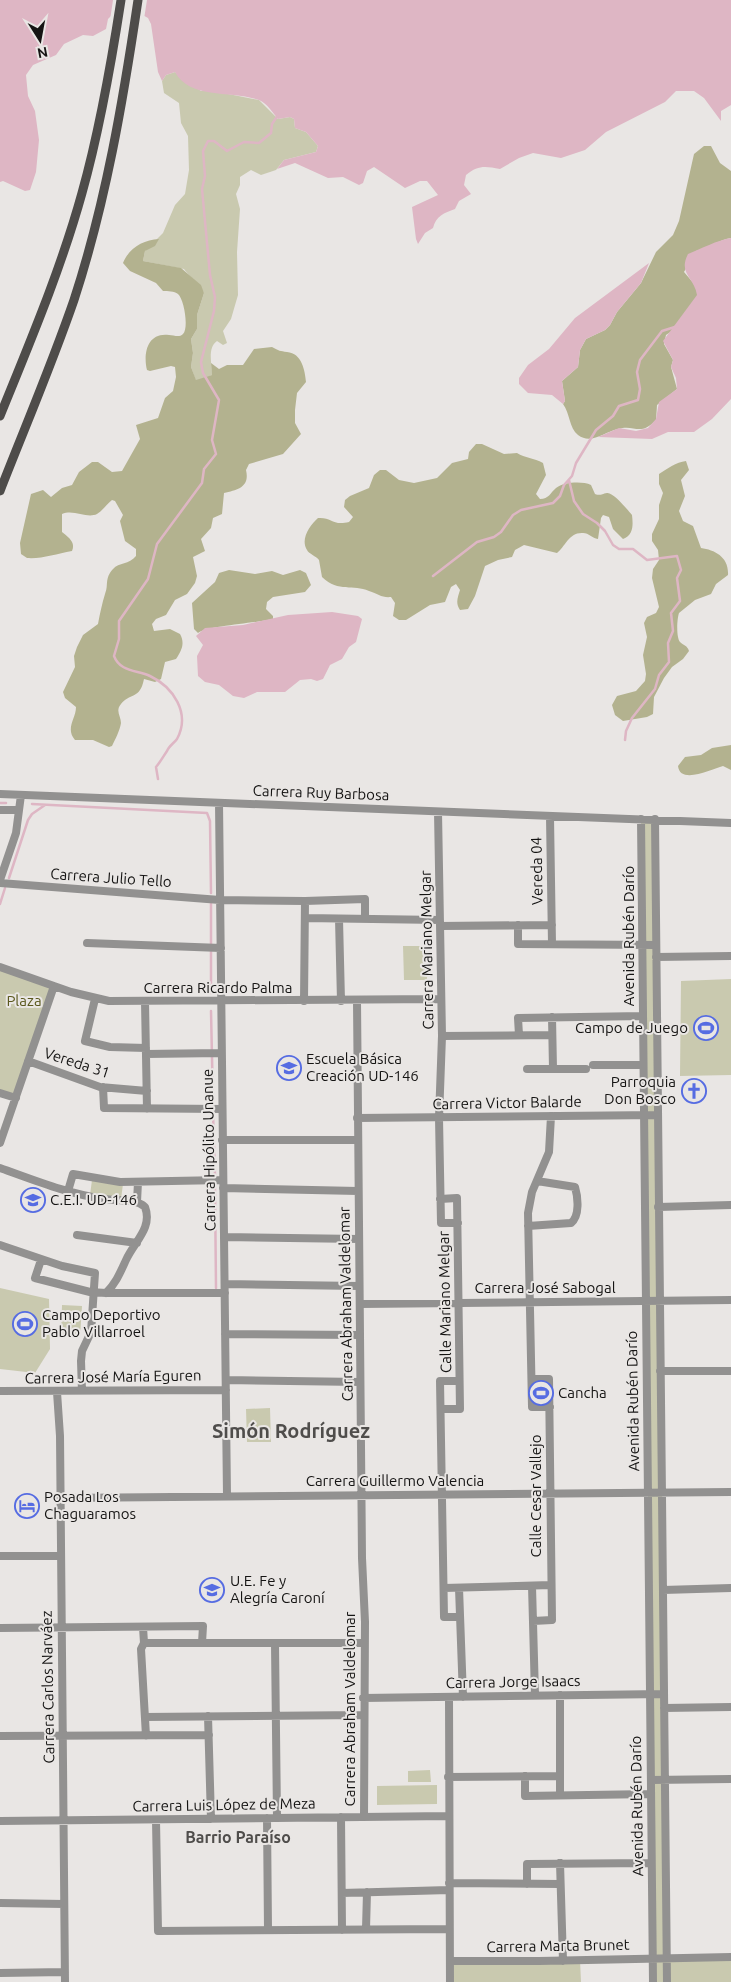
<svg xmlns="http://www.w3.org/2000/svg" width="731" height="1982" font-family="Ubuntu,sans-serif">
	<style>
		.green { fill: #c9c9af }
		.forest { fill: #b3b28f }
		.water { fill: #deb6c4 }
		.pier { fill: #e9e6e4 }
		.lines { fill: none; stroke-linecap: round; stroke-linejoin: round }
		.stream { stroke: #deb6c4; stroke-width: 2.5 }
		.minor { stroke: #929190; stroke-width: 8 }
		.major { stroke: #4e4c4a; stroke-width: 9 }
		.labels { text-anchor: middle; stroke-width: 4; stroke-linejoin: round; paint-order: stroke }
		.street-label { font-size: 15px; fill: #151413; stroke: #e9e6e4 }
		.park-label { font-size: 15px; fill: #5b591e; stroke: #e9e6e4 }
		.poi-label { font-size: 15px; fill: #151413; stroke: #e9e6e4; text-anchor: start }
		.neighbourhood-label { font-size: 16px; font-weight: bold; fill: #4f4d4b; stroke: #e9e6e4 }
		.district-label { font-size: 20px; font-weight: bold; fill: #4f4d4b; stroke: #e9e6e4 }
	</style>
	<rect width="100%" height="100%" fill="#e9e6e4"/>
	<path class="green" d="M175,72L201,91L208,90L259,100L278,119L290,117L294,119L295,128L306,132L318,146L316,152L284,160L276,170L261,175L251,170L240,177V185L236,194L240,209L237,252L238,295L231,319L223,331L227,343L223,345L217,341C207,348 212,364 212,375L196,381L191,367L193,353L191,339L197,329V315L204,293C197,279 192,280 184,269L143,261L145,251L163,233L175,205L185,194L189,170L188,136L181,123L179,103L164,93L162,81L166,75Z
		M641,819H655L667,1958L731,1957V1982H653Z
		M403,946H427V980H404Z
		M0,967L54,986L16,1098L0,1093Z
		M731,979V1075L680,1076L681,981Z
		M92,1180L123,1184L121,1199L90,1195Z
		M0,1288L49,1299L50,1349L35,1373L0,1369Z
		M62,1305L82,1306L80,1337L61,1336Z
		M270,1408L271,1442H247L246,1409Z
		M430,1770L431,1782H408V1771Z
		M437,1785V1804L377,1805V1786Z
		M580,1960L581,1982H450V1961Z"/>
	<path class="forest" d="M704,146H711L720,163L731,171V238C718,240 709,248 696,251L684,272L695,285L698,295L672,331L666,335L664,344L673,360L671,367L677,389L657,405L656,420C640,437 635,424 618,429C604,432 591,445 578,435C569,428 570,413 563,404L565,401L562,381L578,367L580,350L586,339L605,330L610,325L617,312L641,283L656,252L673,235L679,221L694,154Z
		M159,239L155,246L145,251L143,261L181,268L201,285L204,293L197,315V329L191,339L193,353L191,367L196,380L212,375L211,363L219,369L227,365H243L254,349L272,347C279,351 280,351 287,352C302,353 305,371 306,382L297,393L295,410V423L301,434L283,454L249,464L246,470C250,487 238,490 224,493L222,514L213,518L211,528L201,539L205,551L193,557L197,576L195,583L187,594L175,600L166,615L156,619L152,624L154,631L170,629L180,634C185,643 182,650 176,659L165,662L161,679L155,682L144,679C140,700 129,693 121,704C115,711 121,716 121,723C120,730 115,740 112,746L109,747L93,740H75C65,728 76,719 76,707L65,698L63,692L75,667L74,656L77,647L83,635L98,624C100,613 102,604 105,594C109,585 104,579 113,569C119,562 129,565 136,556V549L125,541L120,521L123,515L115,501L112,500C107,504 102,511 97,514C87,519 74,509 62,514V532C68,537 76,542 72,551C56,554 42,559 27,558L21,554L20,543L31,494L43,490L51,497L62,488L72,485L79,472L92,462H98L112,472L122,471L140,439L136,425L158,418L165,398L173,391L176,377L175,367L171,366L150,371L147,370C143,354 147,332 169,335C174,335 179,338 183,334C189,328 184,299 178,294C174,291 168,291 163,291L156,283L130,271L123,263C129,248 143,240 159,239Z
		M476,444H482L504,454L517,453C525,458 534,458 543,463L546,475L536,494L540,499C549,499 550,493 556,488C564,482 582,481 591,485L595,494C601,496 601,494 607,493C613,492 627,509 632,515C633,524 634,535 623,539L613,529L609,517L603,515L601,518L598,539C592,538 589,533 583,533C569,532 565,547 557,553L524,545L515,550L512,557L498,560L485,566L475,596L468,609L460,610C455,603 458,597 460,590L456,584L451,587L445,602L430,605L406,620H399L393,616L395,603L391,597C382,598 378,594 369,591C353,584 339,593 322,577L319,560C316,556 309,554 307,550C300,539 310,525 318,518C332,517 332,526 349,522L353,517L344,507L345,500L350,496L369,488L374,475L380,470H386L399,480L414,483L437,478L452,463L468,459L469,452Z
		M686,461L689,470L681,480L685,496L679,511L683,521L693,526L701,548C715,550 729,557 728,575L716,584L711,594L695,600L679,613C677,619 676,637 680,642C684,646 687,645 689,651L683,659L672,667L664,678L654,697L653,714L647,717L623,721L615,715L612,705L617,696L636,691L645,681L646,674L643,655L647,637L644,623L647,617L656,613L659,607L652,578L653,569L659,560L658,550L652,541V534L659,519V505L663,493L659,484V474C667,469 676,462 686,461Z
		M229,570L255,574L272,571L283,575L300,570L306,573L311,585L305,592L273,597L267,602L266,609L273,616V619C257,623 207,626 198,633L194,629L192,603L215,582L219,573Z
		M731,745V770L723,766C712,769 680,785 678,766L685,757L701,755L712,748Z"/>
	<path class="water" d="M0,0H731V105L721,111V121L704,98L694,91H676L665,102L606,132L585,150L561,158L533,153L519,158L500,169C485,166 478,165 466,175L464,185L471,194L459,201L455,209C444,213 436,216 433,228L425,233L418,244L416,239L412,207L438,195L427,181H420L405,188L374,167L367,171L363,183L359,185L343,177L328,178L295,163L277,169L284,160L316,152L318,146L306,132L295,128L294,119L290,117L278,119C273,113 267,103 259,100C231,90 190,100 175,72L166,75L162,81L158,72L151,24L148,18L139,13L112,15L108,19L106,29L93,36L83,35L64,44L56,55L33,65L26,75L28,96L35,111L39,140L36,172L30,190L25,191L3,181L0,182Z
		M731,238V399L712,419L694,432H668L652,439L598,437L619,428L636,431L648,428L656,419L659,402L677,389L676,378L671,367L673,360L663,341L697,295C694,277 678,274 688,254C700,249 718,240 731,238Z
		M649,263L641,283L617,312L610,325L605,330L586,339L580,350L578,367L562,381L565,401L563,404L552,395L528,393L519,384V378L528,365L549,349L575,318Z
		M332,612L358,616L362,619L356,642L349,647L342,659L330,665L323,679L317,681L311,679L300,680L285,692H257L244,698L233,696L219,685L205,682L198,676L197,656L203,645L196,636L205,628L243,625L288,615Z"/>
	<path class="pier" d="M113,0H147L144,19L134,14L110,20Z"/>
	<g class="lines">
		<path class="stream" d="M569,480L574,501L583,514L597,523L605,531L613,545L619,549H633L647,560L677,556L681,570L677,578L680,601L671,613L673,631L668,643L669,662L659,675L655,689L632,718L626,731L625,740
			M433,576L477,542L494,537L501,532L513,515L521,510L553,503L560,496L564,485L572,476L576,463L596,430L613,416L619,406L638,400L640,389L637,372L640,360L662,331L678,326
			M158,779L156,767C161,761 163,757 167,751C169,746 174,743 177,739C191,713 173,687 150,676C137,670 120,672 114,656L119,639V621L148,579L157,544L202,483L204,469L216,454L212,440L219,400L203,373L201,362L214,311L215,297L210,275L202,189L205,176L203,151L208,141H214L227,151L244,142L259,143L271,133L272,124L278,115
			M0,803H6
			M32,804L207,813L210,821L211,893
			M9,878L28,820L32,814L45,805
			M211,903V993
			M0,904L5,888
			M211,1011L213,1103
			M213,1114L215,1175
			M215,1188L216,1288"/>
		<path class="minor" d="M0,794L731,823
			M219,803L227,1496
			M0,810H19
			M438,812L442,1036L439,1118L441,1223H458
			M550,817L552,944
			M641,819L653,1982
			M655,819L667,1982
			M0,880L16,833L21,795
			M0,883L220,900L305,901L365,899V919
			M305,918L440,920
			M339,919L341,1001
			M518,925V944L656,945
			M440,926L552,925
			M87,943L221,948
			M656,957L731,956
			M0,967L71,992L109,1001L441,999
			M95,999L85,1041L110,1047L146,1048
			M304,1001L305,901
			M357,1001L362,1558L365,1622L364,1817
			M145,1002L147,1109
			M552,1017L553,1069
			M519,1035L518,1018L643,1016
			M442,1036L552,1035
			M146,1054L221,1053
			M28,1061L100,1087L147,1091
			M593,1065H643
			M527,1069H586
			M103,1087L104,1108L222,1109
			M0,1093L16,1098
			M357,1118L658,1115
			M222,1140H357
			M0,1143L54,986
			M0,1168C34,1180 68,1194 104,1199C116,1201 136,1198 145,1207C153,1228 134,1242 126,1260C120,1273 116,1283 106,1293
			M223,1188L358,1191
			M68,1191L73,1174L120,1182L223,1180
			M440,1199L457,1198L460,1409H441
			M137,1202L138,1182
			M658,1207L731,1205
			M528,1226L571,1223C580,1216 578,1197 575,1187L537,1181
			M77,1235L137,1243
			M224,1237L359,1239
			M0,1245L62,1266L95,1273L91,1332L82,1351L81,1361L82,1391
			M41,1260L35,1278L90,1292L106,1293H225
			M225,1284L359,1286
			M360,1304L731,1300
			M225,1334L360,1335
			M660,1371H731
			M532,1379H549L552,1620L533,1621
			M226,1380L360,1382
			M459,1381H440L444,1617H460
			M0,1391L226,1390
			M57,1392L60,1436L65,1982
			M550,1407H532L528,1213L532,1192L549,1152L551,1116
			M60,1498L731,1492
			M0,1556H60
			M532,1586L535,1695
			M444,1588L551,1585
			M459,1588L463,1697
			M663,1590L731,1588
			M143,1627L144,1643L141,1649L146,1736
			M0,1628L203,1626L202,1643
			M144,1643H364
			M275,1644L277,1818
			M449,1697L450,1982
			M363,1698L664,1694
			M664,1708L731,1707
			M208,1716L211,1819
			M145,1717L363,1715
			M0,1736L209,1735
			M525,1776V1796L651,1794
			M448,1777L559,1776
			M651,1780L731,1779
			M560,1795V1695
			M341,1817L342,1930
			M267,1818L268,1930
			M156,1820L158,1931L449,1929
			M0,1821L448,1816
			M560,1863L563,1961
			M449,1883L560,1884
			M527,1884V1864L651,1863
			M342,1893L449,1890
			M0,1903L64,1904
			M366,1929L367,1892
			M450,1961H539L731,1957
			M0,1973L65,1972"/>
		<path class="major" d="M0,416C30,342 61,269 82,193C100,129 111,65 121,0
			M0,491C25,427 52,364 74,300C106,202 123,101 138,0"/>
	</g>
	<defs>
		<symbol id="stadium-ring" viewBox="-11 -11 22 22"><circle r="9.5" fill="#e9e6e4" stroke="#566ce2" stroke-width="1.5"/><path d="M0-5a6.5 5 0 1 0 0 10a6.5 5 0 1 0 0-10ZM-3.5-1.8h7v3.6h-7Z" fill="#566ce2"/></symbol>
		<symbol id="school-ring" viewBox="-11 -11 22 22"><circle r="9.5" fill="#e9e6e4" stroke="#566ce2" stroke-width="1.5"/><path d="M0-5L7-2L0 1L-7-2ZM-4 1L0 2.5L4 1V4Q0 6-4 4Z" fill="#566ce2"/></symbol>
		<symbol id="church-ring" viewBox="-11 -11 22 22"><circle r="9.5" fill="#e9e6e4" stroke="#566ce2" stroke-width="1.5"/><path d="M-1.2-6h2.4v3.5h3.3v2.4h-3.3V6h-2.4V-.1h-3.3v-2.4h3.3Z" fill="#566ce2"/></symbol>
		<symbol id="hotel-ring" viewBox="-11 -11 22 22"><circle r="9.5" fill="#e9e6e4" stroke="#566ce2" stroke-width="1.5"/><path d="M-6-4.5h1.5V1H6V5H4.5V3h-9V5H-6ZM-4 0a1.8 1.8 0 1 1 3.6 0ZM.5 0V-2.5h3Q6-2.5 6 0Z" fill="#566ce2"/></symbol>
	</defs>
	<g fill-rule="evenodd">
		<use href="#stadium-ring" x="692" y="1014" width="28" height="28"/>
		<use href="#school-ring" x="275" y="1054" width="28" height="28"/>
		<use href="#church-ring" x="680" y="1077" width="28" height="28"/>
		<use href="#school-ring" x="19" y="1186" width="28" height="28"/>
		<use href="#stadium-ring" x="11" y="1310" width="28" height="28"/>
		<use href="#stadium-ring" x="527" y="1379" width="28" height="28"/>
		<use href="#hotel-ring" x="13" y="1492" width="28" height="28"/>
		<use href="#school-ring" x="198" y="1576" width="28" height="28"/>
	</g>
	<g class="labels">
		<g class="street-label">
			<text transform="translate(321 793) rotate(2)" y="5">Carrera Ruy Barbosa</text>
			<text transform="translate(537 871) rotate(-91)" y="5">Vereda 04</text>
			<text transform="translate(111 878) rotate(4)" y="5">Carrera Julio Tello</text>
			<text transform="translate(629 936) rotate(-90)" y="5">Avenida Rubén Darío</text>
			<text transform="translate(427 950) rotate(-91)" y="5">Carrera Mariano Melgar</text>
			<text x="218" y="993">Carrera Ricardo Palma</text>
			<text transform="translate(77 1063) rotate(18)" y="5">Vereda 31</text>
			<text transform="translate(507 1103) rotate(-1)" y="5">Carrera Victor Balarde</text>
			<text transform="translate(209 1150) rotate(-91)" y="5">Carrera Hipólito Unanue</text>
			<text x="545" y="1293">Carrera José Sabogal</text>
			<text transform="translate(445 1302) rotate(-91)" y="5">Calle Mariano Melgar</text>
			<text transform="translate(346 1304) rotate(-91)" y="5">Carrera Abraham Valdelomar</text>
			<text transform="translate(113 1377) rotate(-1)" y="5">Carrera José María Eguren</text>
			<text transform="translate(633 1401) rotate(-91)" y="5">Avenida Rubén Darío</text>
			<text x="395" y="1486">Carrera Guillermo Valencia</text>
			<text transform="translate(536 1496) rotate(-90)" y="5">Calle Cesar Vallejo</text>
			<text transform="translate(513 1682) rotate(-1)" y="5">Carrera Jorge Isaacs</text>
			<text transform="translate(48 1687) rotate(-91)" y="5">Carrera Carlos Narváez</text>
			<text transform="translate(350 1709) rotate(-90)" y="5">Carrera Abraham Valdelomar</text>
			<text transform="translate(224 1805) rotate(-1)" y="5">Carrera Luis López de Meza</text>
			<text transform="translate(637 1806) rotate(-91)" y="5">Avenida Rubén Darío</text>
			<text transform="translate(558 1946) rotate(-1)" y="5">Carrera Marta Brunet</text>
		</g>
		<g class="park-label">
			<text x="24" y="1006">Plaza</text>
		</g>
		<g class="poi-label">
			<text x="688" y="1033" text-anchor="end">Campo de Juego</text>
			<text x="306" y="1064">Escuela Básica<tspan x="306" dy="17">Creación UD-146</tspan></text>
			<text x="676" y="1087" text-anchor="end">Parroquia<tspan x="676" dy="17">Don Bosco</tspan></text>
			<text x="50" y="1205">C.E.I. UD-146</text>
			<text x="42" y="1320">Campo Deportivo<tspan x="42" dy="17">Pablo Villarroel</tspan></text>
			<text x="558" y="1398">Cancha</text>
			<text x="44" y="1502">Posada Los<tspan x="44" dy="17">Chaguaramos</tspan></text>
			<text x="230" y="1586">U.E. Fe y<tspan x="230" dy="17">Alegría Caroní</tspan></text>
		</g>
		<g class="neighbourhood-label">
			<text x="238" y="1843">Barrio Paraíso</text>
		</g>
		<g class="district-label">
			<text x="291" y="1438">Simón Rodríguez</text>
		</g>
	</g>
	<g transform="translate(40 40) rotate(169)" stroke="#e9e6e4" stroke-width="4" paint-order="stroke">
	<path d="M0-4L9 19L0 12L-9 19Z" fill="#151413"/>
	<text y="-8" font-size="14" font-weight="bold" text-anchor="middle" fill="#151413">N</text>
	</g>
</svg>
